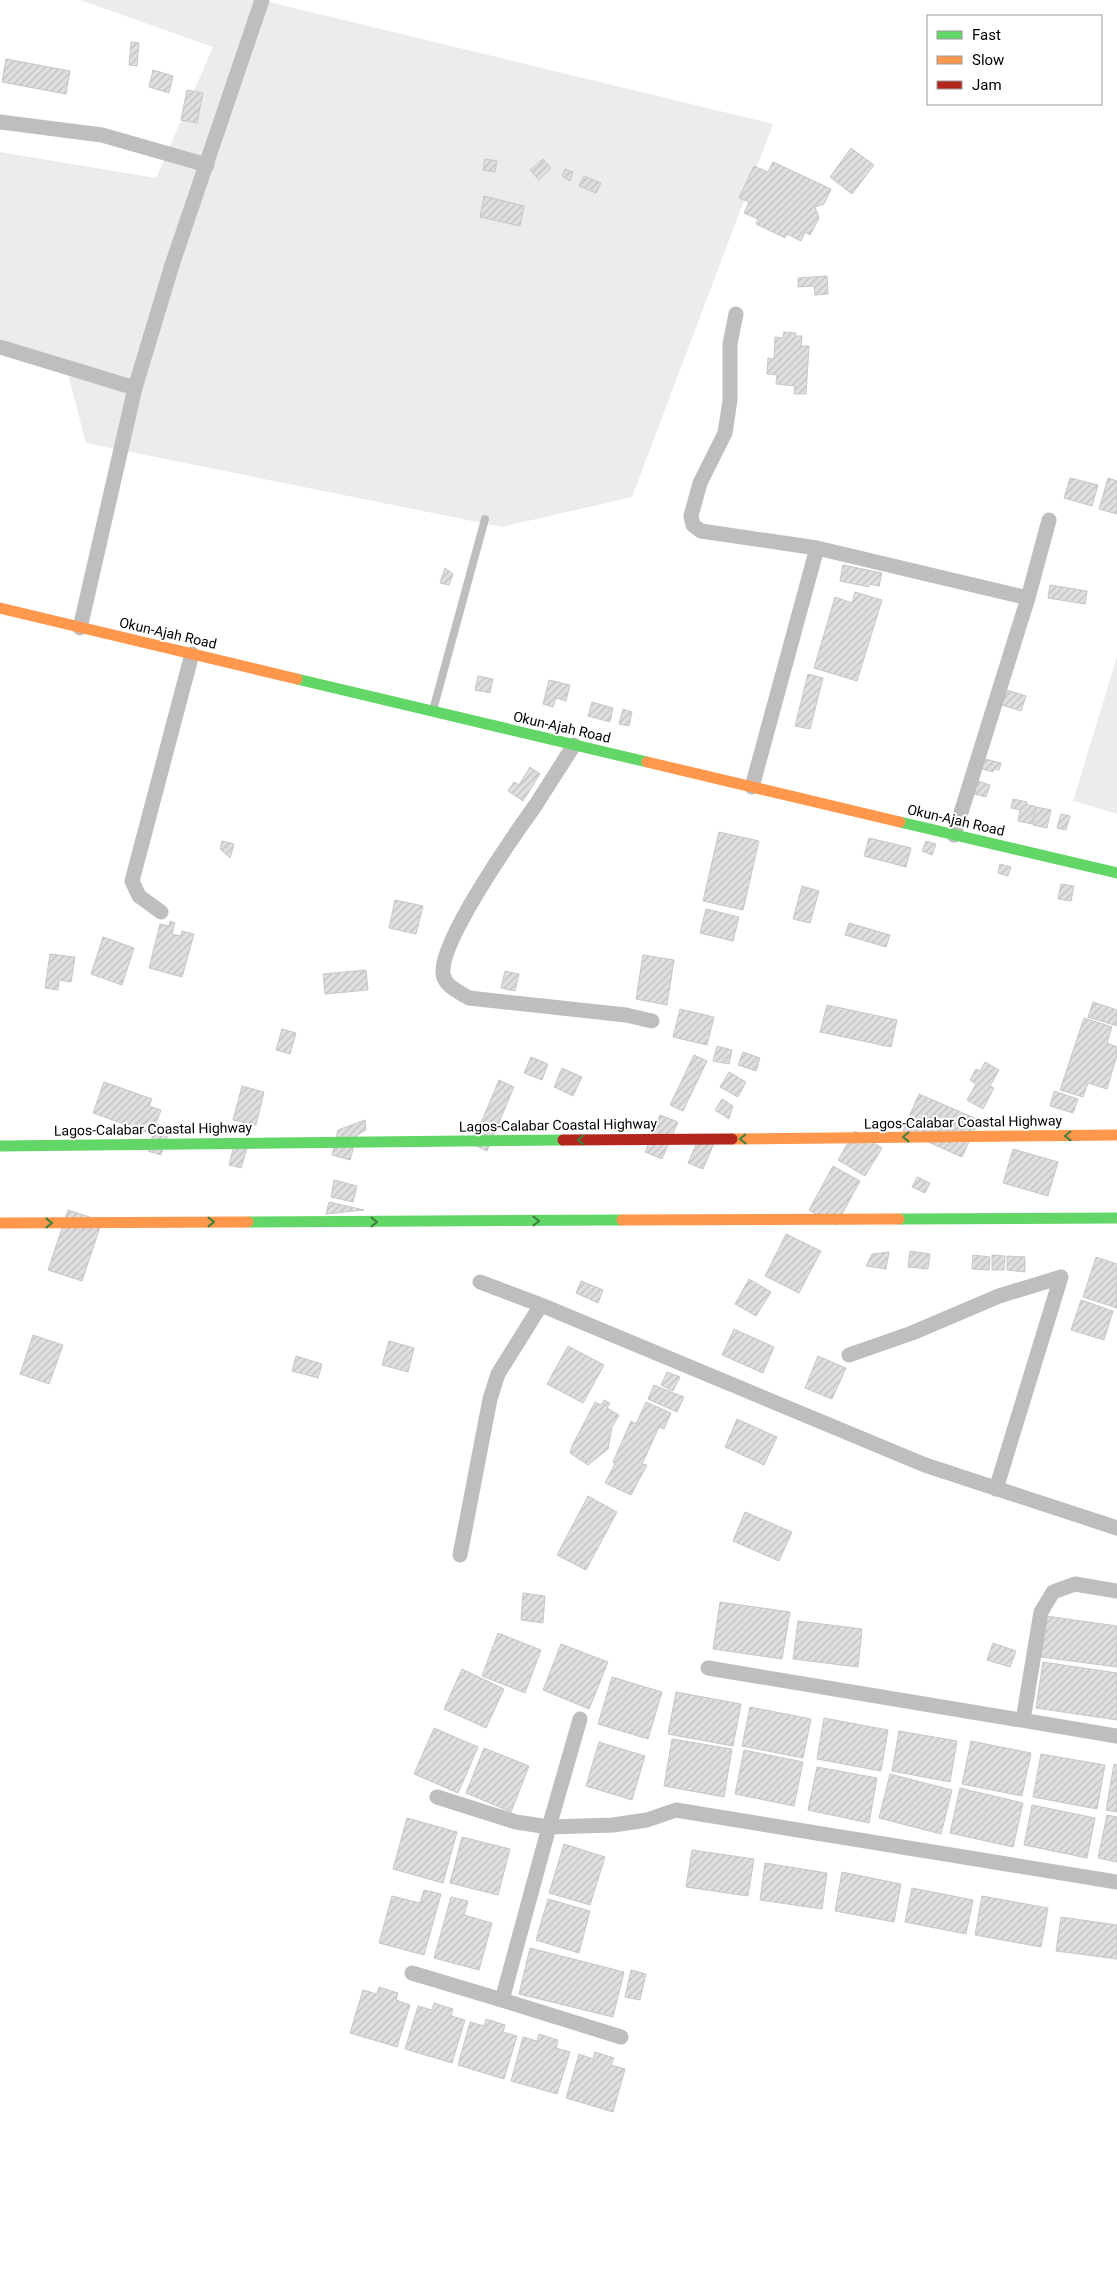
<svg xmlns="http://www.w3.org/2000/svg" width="1117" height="2280" font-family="Roboto,sans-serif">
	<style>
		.grass { fill: #ececec }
		.building { fill: url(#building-hatch); stroke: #c7c7c7 }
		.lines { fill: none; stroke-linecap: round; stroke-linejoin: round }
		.lane { stroke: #bebebe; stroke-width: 8 }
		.street { stroke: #bebebe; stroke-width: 15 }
		.fast { stroke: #63d668; stroke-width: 11 }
		.slow { stroke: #ff974d; stroke-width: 11 }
		.jam { stroke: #b3261e; stroke-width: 11 }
		.oneway { stroke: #3b803e }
		.labels { text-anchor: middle; stroke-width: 4; stroke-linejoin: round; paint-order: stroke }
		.street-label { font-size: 14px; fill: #000; stroke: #fff }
	</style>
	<defs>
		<pattern id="building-hatch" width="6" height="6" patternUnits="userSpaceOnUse" patternTransform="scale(1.25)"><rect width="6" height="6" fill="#dfdfdf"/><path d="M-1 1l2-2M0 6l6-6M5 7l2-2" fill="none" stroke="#bebebe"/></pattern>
	</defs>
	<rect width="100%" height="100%" fill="#fff"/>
	<path class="grass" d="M80,0H261L773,124L632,497L502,527L86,443L64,359L0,339V152L156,178L213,47Z
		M1117,657V814L1073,801Z"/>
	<path class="building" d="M131,42L139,43L137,66L129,65Z
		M6,59L70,71L66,94L2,82Z
		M153,70L173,76L169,93L149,87Z
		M187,90L203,93L197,123L181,120Z
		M851,148L874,165L852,194L830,177Z
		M485,159L497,161L495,172L483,170Z
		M543,159L551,168L539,180L530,170Z
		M773,162L831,189L824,204L815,207L819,218L810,235L805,232L801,241L787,234L785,238L756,224L758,219L744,213L749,202L739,198L754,166L768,172Z
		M565,169L573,172L570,181L562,176Z
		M584,176L601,183L596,193L579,186Z
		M484,196L524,206L520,226L480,217Z
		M827,276L828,294L815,295L814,286L798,287V278Z
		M784,332L796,333L795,336H802L801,346H809L806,394H794L795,386L776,384L777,375L767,374L768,358L774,359L775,337L783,338Z
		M1070,478L1098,485L1092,506L1064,498Z
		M1108,478L1117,481V514L1099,509Z
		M843,565L882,573L879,586L869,584V587L840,581Z
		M445,568L453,574L449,585L440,583Z
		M1050,585L1087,591L1085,604L1048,598Z
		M855,592L882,600L857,681L814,668L835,597L852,603Z
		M808,674L823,678L810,729L795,726Z
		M478,676L493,679L490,693L475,690Z
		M549,680L570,685L566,701L556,698L553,707L543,704Z
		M1007,690L1026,696L1021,711L1002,705Z
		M592,702L613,708L610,722L588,716Z
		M623,709L632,712L629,726L619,724Z
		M985,759L1001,763L999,770L994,769L993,772L982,769Z
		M530,767L540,774L523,801L508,791L514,782L519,785Z
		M978,781L990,785L986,797L974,794Z
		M1013,799L1027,802V805L1035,806L1032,824L1018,821L1020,810L1011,808Z
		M1036,807L1051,810L1047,828L1033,825Z
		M1061,814L1070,816L1066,830L1057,828Z
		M719,832L759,841L743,910L703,901Z
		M869,838L911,848L906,867L864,856Z
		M222,841L234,844L230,858L220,849Z
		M926,841L936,844L932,855L922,851Z
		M1000,864L1011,867L1008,876L998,873Z
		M1061,884L1074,886L1071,901L1058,899Z
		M802,886L819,891L810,923L793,919Z
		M395,900L423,906L416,934L389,928Z
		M706,909L739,917L733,941L700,933Z
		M170,921L175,923L172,934L181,936L182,931L194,934L182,977L149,968L160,924L169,926Z
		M849,923L890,935L886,947L845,935Z
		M103,937L134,948L122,985L91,974Z
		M50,954L75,957L71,982L59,980L58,990L45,988Z
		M643,955L674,960L667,1005L636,999Z
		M366,970L368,990L325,994L323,974Z
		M505,971L519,974L515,991L501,988Z
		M1093,1002L1117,1010V1026L1088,1017Z
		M827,1005L897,1020L891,1047L820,1032Z
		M680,1009L714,1017L707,1045L673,1037Z
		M1084,1018L1112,1027L1107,1043L1117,1047V1055L1107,1089L1088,1083L1083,1097L1060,1090Z
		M282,1029L296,1033L290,1054L276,1050Z
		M717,1046L732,1050L729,1064L713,1061Z
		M743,1052L760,1058L756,1071L738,1065Z
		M694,1055L707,1061L683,1111L670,1105Z
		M531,1057L548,1064L542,1080L524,1073Z
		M985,1062L999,1070L990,1086L994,1088L983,1109L967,1100L976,1084L970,1080L976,1069L980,1071Z
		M562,1068L582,1077L573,1096L554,1087Z
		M729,1072L746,1082L738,1097L720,1087Z
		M499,1080L514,1087L487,1151L472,1144Z
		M104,1082L152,1099L149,1106L161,1110L152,1134L93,1113Z
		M242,1086L264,1092L256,1125L233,1120Z
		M1054,1091L1078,1099L1073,1113L1050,1106Z
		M919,1094L979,1120L962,1157L903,1131Z
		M722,1099L733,1106L729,1119L715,1110Z
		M660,1115L678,1122L662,1159L645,1152Z
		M365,1120L366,1130L357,1135L350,1160L332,1155L338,1130Z
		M156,1124L170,1128L161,1155L148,1151Z
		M855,1131L882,1148L865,1176L838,1160Z
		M700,1135L715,1141L703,1169L688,1163Z
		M235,1141L248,1145L241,1168L229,1165Z
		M1013,1149L1058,1162L1048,1196L1003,1183Z
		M833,1166L860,1181L836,1225L809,1210Z
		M917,1177L930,1183L925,1193L912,1187Z
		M334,1180L357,1186L353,1202L331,1197Z
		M329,1202L364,1210L326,1214Z
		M68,1210L102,1221L82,1281L48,1270Z
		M786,1234L821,1251L799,1293L765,1276Z
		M910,1251L930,1254L928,1269L908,1267Z
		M889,1252L886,1269L866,1266L872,1254Z
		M973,1255L990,1257L989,1270L972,1269Z
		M992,1255L1005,1256L1004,1270H992Z
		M1007,1256L1025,1257V1272L1007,1270Z
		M1096,1257L1117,1264V1308L1083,1297Z
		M749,1279L771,1292L756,1316L735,1304Z
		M581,1281L603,1290L598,1303L576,1293Z
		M1081,1300L1113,1311L1104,1340L1071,1330Z
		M734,1329L774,1347L763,1373L722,1355Z
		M33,1335L63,1345L49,1384L20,1374Z
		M389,1341L414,1348L408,1372L382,1365Z
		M568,1346L604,1365L583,1403L547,1384Z
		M296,1356L322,1364L318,1378L292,1371Z
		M818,1356L846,1368L832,1399L805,1388Z
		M667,1372L680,1377L673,1391L661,1385Z
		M654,1385L684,1397L677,1412L648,1399Z
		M604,1400L610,1403L607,1408L619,1415L612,1427L608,1449L588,1465L570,1453L572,1446L595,1402L601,1405Z
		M646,1402L671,1413L664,1429L659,1427L642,1464L647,1465L631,1495L605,1483L615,1464L613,1462L631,1421L636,1424Z
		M737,1419L777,1437L764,1465L725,1447Z
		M588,1496L617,1512L586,1570L557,1555Z
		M745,1512L792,1532L779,1561L733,1541Z
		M523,1593L545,1596L543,1623L521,1620Z
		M720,1602L790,1612L782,1659L713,1649Z
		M1046,1616L1117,1626V1667L1041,1657Z
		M798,1621L862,1629L858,1667L793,1659Z
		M498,1633L541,1650L525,1693L482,1676Z
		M993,1643L1016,1651L1010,1667L987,1660Z
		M561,1644L608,1662L589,1709L543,1690Z
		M1043,1662L1117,1673V1720L1036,1708Z
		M462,1669L504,1689L486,1728L444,1709Z
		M612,1677L662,1692L648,1739L598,1724Z
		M676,1692L741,1704L733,1746L668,1734Z
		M750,1707L811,1719L803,1758L742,1746Z
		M824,1718L888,1730L881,1771L817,1759Z
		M434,1728L478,1747L458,1793L414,1774Z
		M899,1731L957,1741L950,1782L892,1771Z
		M672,1739L732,1749L724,1797L664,1786Z
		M971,1741L1031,1753L1022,1796L962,1784Z
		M599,1742L645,1756L632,1800L586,1786Z
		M484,1748L529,1766L511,1812L466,1793Z
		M744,1750L803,1762L794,1806L735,1794Z
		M1041,1754L1105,1765L1097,1809L1033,1797Z
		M1114,1764L1117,1765V1812L1106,1810Z
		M817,1767L877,1778L869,1823L808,1810Z
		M890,1774L952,1790L941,1834L879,1818Z
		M960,1788L1023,1803L1013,1847L950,1833Z
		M1032,1805L1095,1818L1087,1858L1024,1845Z
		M1107,1815L1117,1817V1862L1098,1858Z
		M407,1818L457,1832L443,1883L393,1869Z
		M462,1837L510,1849L498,1895L450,1883Z
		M564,1844L605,1857L590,1905L549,1893Z
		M692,1850L754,1859L748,1896L686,1887Z
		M765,1863L827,1873L822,1909L760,1900Z
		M842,1872L901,1884L894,1922L835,1911Z
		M912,1888L973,1900L966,1934L905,1922Z
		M424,1890L441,1894L424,1955L379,1943L392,1896L420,1903Z
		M982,1896L1048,1908L1041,1947L975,1935Z
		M451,1897L468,1901L464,1915L492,1923L479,1970L434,1958Z
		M548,1899L590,1911L579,1953L536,1940Z
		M1061,1917L1117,1925V1959L1056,1951Z
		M530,1948L624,1972L613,2017L519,1994Z
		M631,1970L646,1974L640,2000L625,1997Z
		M379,1987L398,1993L396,2000L410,2005L397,2047L350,2033L363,1990L377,1994Z
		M434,2003L453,2009L451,2016L465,2020L452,2063L405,2049L418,2006L432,2010Z
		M486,2019L505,2025L503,2032L517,2036L504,2079L458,2065L470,2022L484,2026Z
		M539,2034L558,2040L556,2048L570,2052L557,2094L511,2081L523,2037L537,2041Z
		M595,2052L614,2058L611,2065L625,2069L613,2112L566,2098L579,2054L593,2059Z"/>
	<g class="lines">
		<path class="lane" d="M433,710L485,519"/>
		<path class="street" d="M0,122L102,135L207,165
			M736,314L730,344V400L725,433L700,483L691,516L693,525L701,531L817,548L1028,598
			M0,347L135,388
			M80,628L135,388L172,265L262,0
			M574,745C561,765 548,786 535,806C514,835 440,941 443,973C444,986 459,992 469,998L626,1015L652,1021
			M752,787L817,548
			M954,835L1028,598L1049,520
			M161,912L139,896L132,881L192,654
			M480,1282L541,1305
			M849,1355L912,1333L999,1296L1061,1277
			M996,1489L1061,1277
			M460,1555L490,1399L498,1374L541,1305L925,1465L1117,1528
			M708,1668L1117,1736
			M1023,1720L1041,1612L1053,1592L1075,1584L1117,1591
			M437,1797L516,1822L549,1827L580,1719
			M412,1973L502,2000
			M621,2037L502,2000L549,1827L613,1825L647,1820L676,1810L1117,1882"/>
		<path class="fast" d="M297,679L647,762
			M900,822L1117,873
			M0,1146L563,1140
			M899,1219L1117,1218
			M248,1222L622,1220"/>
		<path class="slow" d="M0,608L297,679
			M647,762L900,822
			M732,1139L1117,1135
			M622,1220L899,1219
			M0,1223L248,1222"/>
		<path class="jam" d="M563,1140L732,1139"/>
	</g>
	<defs><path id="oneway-chevron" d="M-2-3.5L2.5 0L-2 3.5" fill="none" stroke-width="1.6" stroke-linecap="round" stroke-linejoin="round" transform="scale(1.25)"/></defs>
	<g class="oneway">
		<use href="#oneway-chevron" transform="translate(1068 1136) rotate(179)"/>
		<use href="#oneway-chevron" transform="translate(906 1137) rotate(179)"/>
		<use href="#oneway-chevron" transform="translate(743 1139) rotate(179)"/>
		<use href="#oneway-chevron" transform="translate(581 1140) rotate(179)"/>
		<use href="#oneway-chevron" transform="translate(536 1221)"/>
		<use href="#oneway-chevron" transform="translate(211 1222)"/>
		<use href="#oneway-chevron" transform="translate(374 1222)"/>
		<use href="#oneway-chevron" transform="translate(49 1223)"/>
	</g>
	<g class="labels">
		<g class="street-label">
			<text transform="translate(168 633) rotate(13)" y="5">Okun-Ajah Road</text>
			<text transform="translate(562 727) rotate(13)" y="5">Okun-Ajah Road</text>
			<text transform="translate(956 820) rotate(13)" y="5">Okun-Ajah Road</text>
			<text transform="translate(963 1122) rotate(-1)" y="5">Lagos-Calabar Coastal Highway</text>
			<text transform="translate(558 1125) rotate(-1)" y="5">Lagos-Calabar Coastal Highway</text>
			<text transform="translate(153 1129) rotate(-1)" y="5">Lagos-Calabar Coastal Highway</text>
		</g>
	</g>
	<rect x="927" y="15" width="175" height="90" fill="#ffffff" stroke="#999999"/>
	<rect x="937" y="31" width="25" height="8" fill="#63d668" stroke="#999999"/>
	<text x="972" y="40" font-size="15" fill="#000000">Fast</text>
	<rect x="937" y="56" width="25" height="8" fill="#ff974d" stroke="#999999"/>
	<text x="972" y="65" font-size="15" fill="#000000">Slow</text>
	<rect x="937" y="81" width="25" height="8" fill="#b3261e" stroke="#999999"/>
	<text x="972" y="90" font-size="15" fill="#000000">Jam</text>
</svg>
